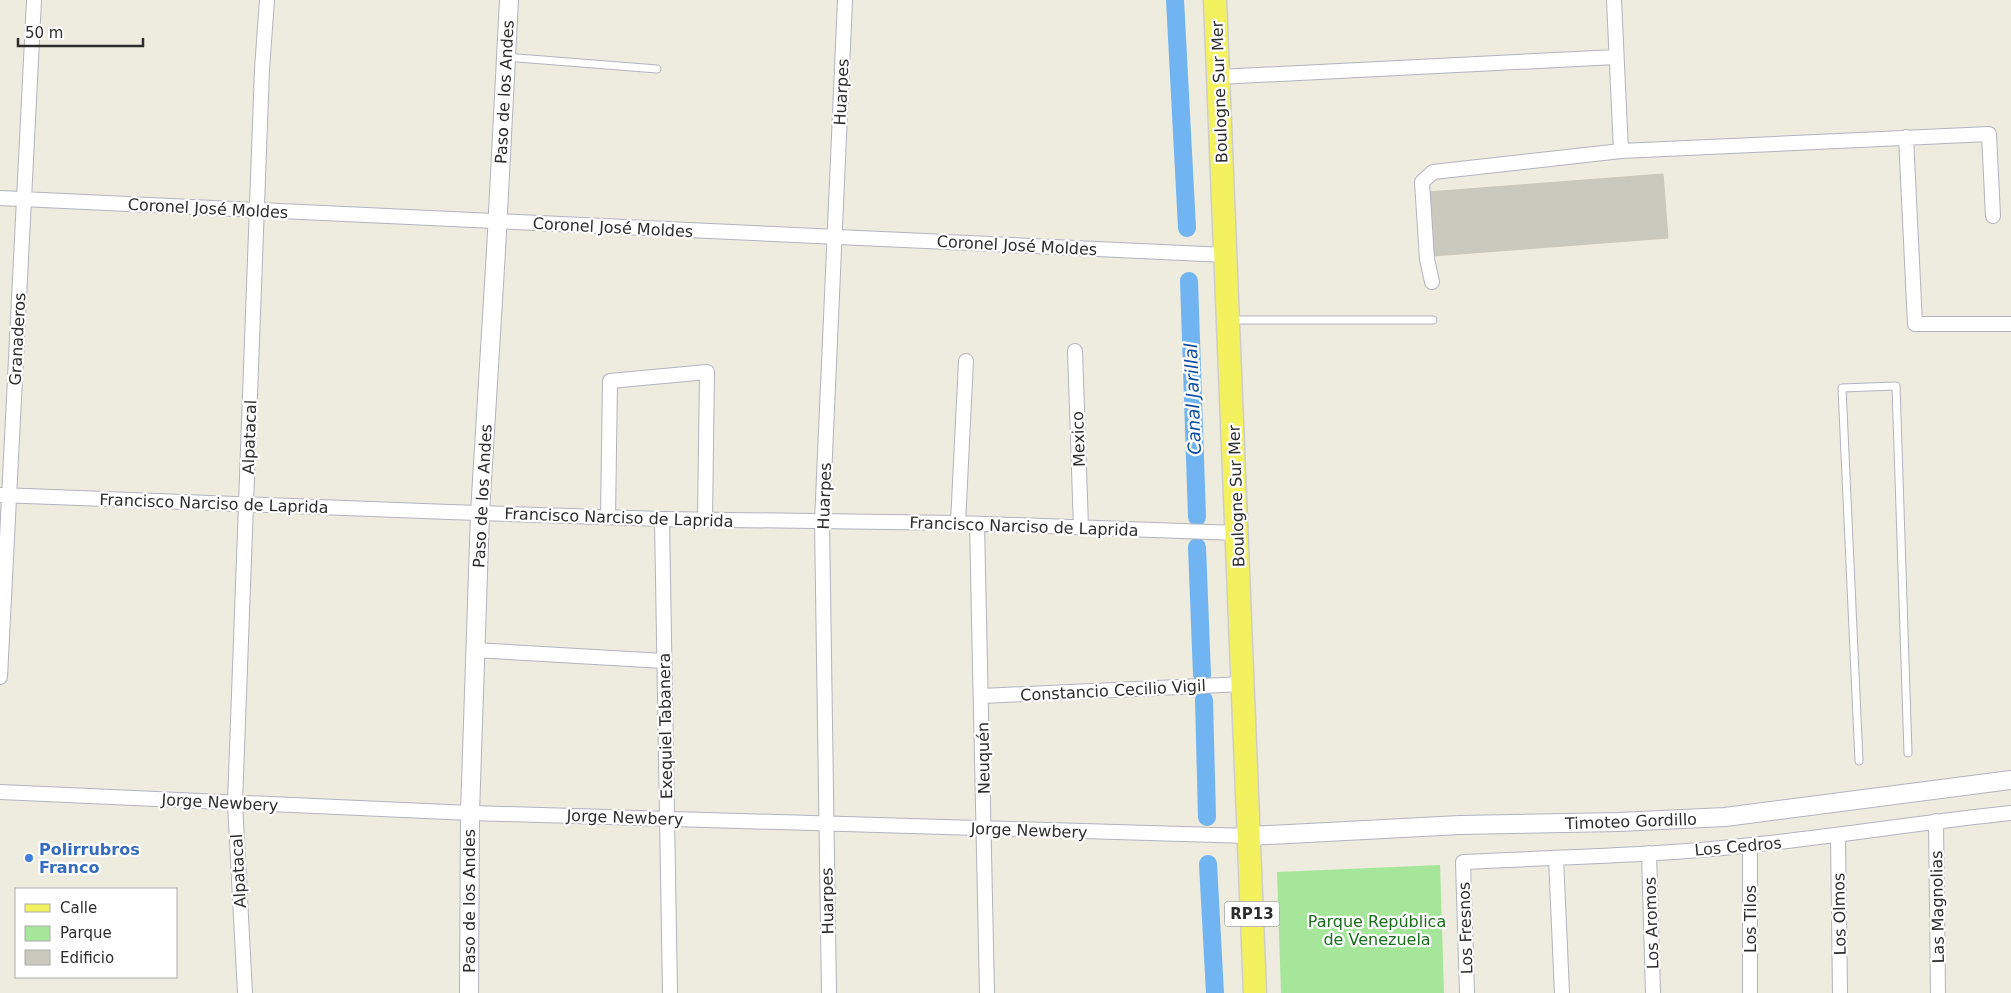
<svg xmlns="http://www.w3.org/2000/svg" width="2011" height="993" font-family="'DejaVu Sans',sans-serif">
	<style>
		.green { fill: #a5e69b }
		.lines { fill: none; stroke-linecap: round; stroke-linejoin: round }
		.canal { stroke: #71b4f2; stroke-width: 18 }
		.building { fill: #cac9bd; stroke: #cac8b8 }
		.service-casing { stroke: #b3b3c0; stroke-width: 9 }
		.minor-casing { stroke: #b3b3c0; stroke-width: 16 }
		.tertiary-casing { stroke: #b3b3c0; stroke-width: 20 }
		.primary-casing { stroke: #cdcdcd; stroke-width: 25 }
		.service { stroke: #fff; stroke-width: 7 }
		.minor { stroke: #fff; stroke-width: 14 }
		.tertiary { stroke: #fff; stroke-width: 18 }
		.primary { stroke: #f4f15e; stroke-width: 22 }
		.shop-dot { fill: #3f7fe0; stroke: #fff; stroke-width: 2 }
		.labels { text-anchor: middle; stroke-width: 4.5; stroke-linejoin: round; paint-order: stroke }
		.shield { fill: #fff; stroke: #6c6c6c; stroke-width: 1 }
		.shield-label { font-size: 15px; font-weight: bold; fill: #2d2d2d }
		.street-label { font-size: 16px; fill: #2d2d2d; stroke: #fff }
		.shop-label { font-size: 16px; font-weight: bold; fill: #366cbe; stroke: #fff; text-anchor: start }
		.park-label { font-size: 16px; fill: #196d1a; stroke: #fff }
		.water-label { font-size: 18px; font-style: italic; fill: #0a4ea3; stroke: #fff }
	</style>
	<rect width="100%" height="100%" fill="#eeebdf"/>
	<path class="green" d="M1440,865L1444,993H1281L1277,872Z"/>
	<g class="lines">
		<path class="canal" d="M1175,0L1187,228
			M1189,281L1197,517
			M1197,547L1202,675
			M1204,700L1207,817
			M1208,864L1215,993"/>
	</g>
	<path class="building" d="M1663,174L1668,238L1433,256L1428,192Z"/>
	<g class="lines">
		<defs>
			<path id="service" d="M506,57L657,69
				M1231,320H1433
				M1859,761L1842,388L1896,386L1908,753"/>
			<path id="minor" d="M1614,0L1621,151
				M1218,77L1616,57
				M1906,137L1915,324H2011
				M0,198L1226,255
				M1432,282L1427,259L1422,182L1433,172L1621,151L1989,134L1993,216
				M1075,351L1081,528
				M0,495L449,512L662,519L958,523L1237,533
				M608,517L610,381L707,372L705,519
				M662,519L670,993
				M958,523L966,361
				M977,524L987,993
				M475,650L664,661
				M0,677L34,0
				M982,696L1244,684
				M0,792L470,813L1249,836
				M1936,821L1938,993
				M1838,835L1840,993
				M1750,846V993
				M1649,853L1653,993
				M1556,858L1562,993
				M245,993L235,803L262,69L267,0
				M829,993L822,522L845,0
				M1467,993L1463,862C1559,857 1656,856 1751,845C1838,836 1924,822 2011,813"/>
			<path id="tertiary" d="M1249,836L1460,825L1619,822L1725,817L2011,780
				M469,993L470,813L480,513L496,251L509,0"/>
			<path id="primary" d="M1215,0L1255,993"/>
		</defs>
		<use href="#service" class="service-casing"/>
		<use href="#minor" class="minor-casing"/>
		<use href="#tertiary" class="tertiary-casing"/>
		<use href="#primary" class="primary-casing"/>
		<use href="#service" class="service"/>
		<use href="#minor" class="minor"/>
		<use href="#tertiary" class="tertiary"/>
		<use href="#primary" class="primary"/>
	</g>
	<circle class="shop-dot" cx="29" cy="858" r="5"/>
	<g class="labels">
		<rect class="shield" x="1224.5" y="901.5" width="55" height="25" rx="4"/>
		<g class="shield-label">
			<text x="1252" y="919">RP13</text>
		</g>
		<g class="street-label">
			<text transform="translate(504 92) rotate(-87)" y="6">Paso de los Andes</text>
			<text transform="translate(841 92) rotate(-87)" y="6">Huarpes</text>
			<text transform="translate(1219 92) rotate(-92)" y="6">Boulogne Sur Mer</text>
			<text transform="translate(208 208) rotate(3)" y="6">Coronel José Moldes</text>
			<text transform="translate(613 227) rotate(3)" y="6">Coronel José Moldes</text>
			<text transform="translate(1017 245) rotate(3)" y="6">Coronel José Moldes</text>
			<text transform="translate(17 339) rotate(-87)" y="6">Granaderos</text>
			<text transform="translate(249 437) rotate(-88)" y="6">Alpatacal</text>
			<text transform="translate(1078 439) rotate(-92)" y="6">Mexico</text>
			<text transform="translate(482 496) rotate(-87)" y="6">Paso de los Andes</text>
			<text transform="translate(824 496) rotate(-88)" y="6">Huarpes</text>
			<text transform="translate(1236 496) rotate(-92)" y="6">Boulogne Sur Mer</text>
			<text transform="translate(214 503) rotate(2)" y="6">Francisco Narciso de Laprida</text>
			<text transform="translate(619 517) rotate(2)" y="6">Francisco Narciso de Laprida</text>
			<text transform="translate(1024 526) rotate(2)" y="6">Francisco Narciso de Laprida</text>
			<text transform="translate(1113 690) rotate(-3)" y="6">Constancio Cecilio Vigil</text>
			<text transform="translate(665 726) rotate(-91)" y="6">Exequiel Tabanera</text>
			<text transform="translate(983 758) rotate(-91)" y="6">Neuquén</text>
			<text transform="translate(220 802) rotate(3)" y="6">Jorge Newbery</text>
			<text transform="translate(625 817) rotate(2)" y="6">Jorge Newbery</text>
			<text transform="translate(1631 821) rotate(-2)" y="6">Timoteo Gordillo</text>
			<text transform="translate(1029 830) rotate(2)" y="6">Jorge Newbery</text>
			<text transform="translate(1738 846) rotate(-5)" y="6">Los Cedros</text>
			<text transform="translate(238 871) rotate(-93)" y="6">Alpatacal</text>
			<text transform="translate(469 901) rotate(-90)" y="6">Paso de los Andes</text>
			<text transform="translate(827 901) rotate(-91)" y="6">Huarpes</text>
			<text transform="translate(1937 907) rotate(-91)" y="6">Las Magnolias</text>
			<text transform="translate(1839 914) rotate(-91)" y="6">Los Olmos</text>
			<text transform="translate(1750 919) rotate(-90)" y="6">Los Tilos</text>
			<text transform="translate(1651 923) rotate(-92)" y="6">Los Aromos</text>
			<text transform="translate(1465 928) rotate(-92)" y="6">Los Fresnos</text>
		</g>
		<g class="shop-label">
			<text x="39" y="855">Polirrubros<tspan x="39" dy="18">Franco</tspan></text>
		</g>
		<g class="park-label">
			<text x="1377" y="927">Parque República<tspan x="1377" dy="18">de Venezuela</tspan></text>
		</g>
		<g class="water-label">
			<text transform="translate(1193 399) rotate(-92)" y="6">Canal Jarillal</text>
		</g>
	</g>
	<rect x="15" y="888" width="162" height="90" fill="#ffffff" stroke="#ababab"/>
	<rect x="25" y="904" width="25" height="8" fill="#f4f15e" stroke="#ababab"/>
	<text x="60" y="913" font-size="15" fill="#2d2d2d">Calle</text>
	<rect x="25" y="926" width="25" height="15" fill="#a5e69b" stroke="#ababab"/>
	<text x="60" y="938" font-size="15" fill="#2d2d2d">Parque</text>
	<rect x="25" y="950" width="25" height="15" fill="#cac9bd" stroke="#ababab"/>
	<text x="60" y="963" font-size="15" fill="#2d2d2d">Edificio</text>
	<path d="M18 38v8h125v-8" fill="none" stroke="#2d2d2d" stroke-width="2.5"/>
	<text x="25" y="38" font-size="15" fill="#2d2d2d" stroke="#ffffff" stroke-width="4" paint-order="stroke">50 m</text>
</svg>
